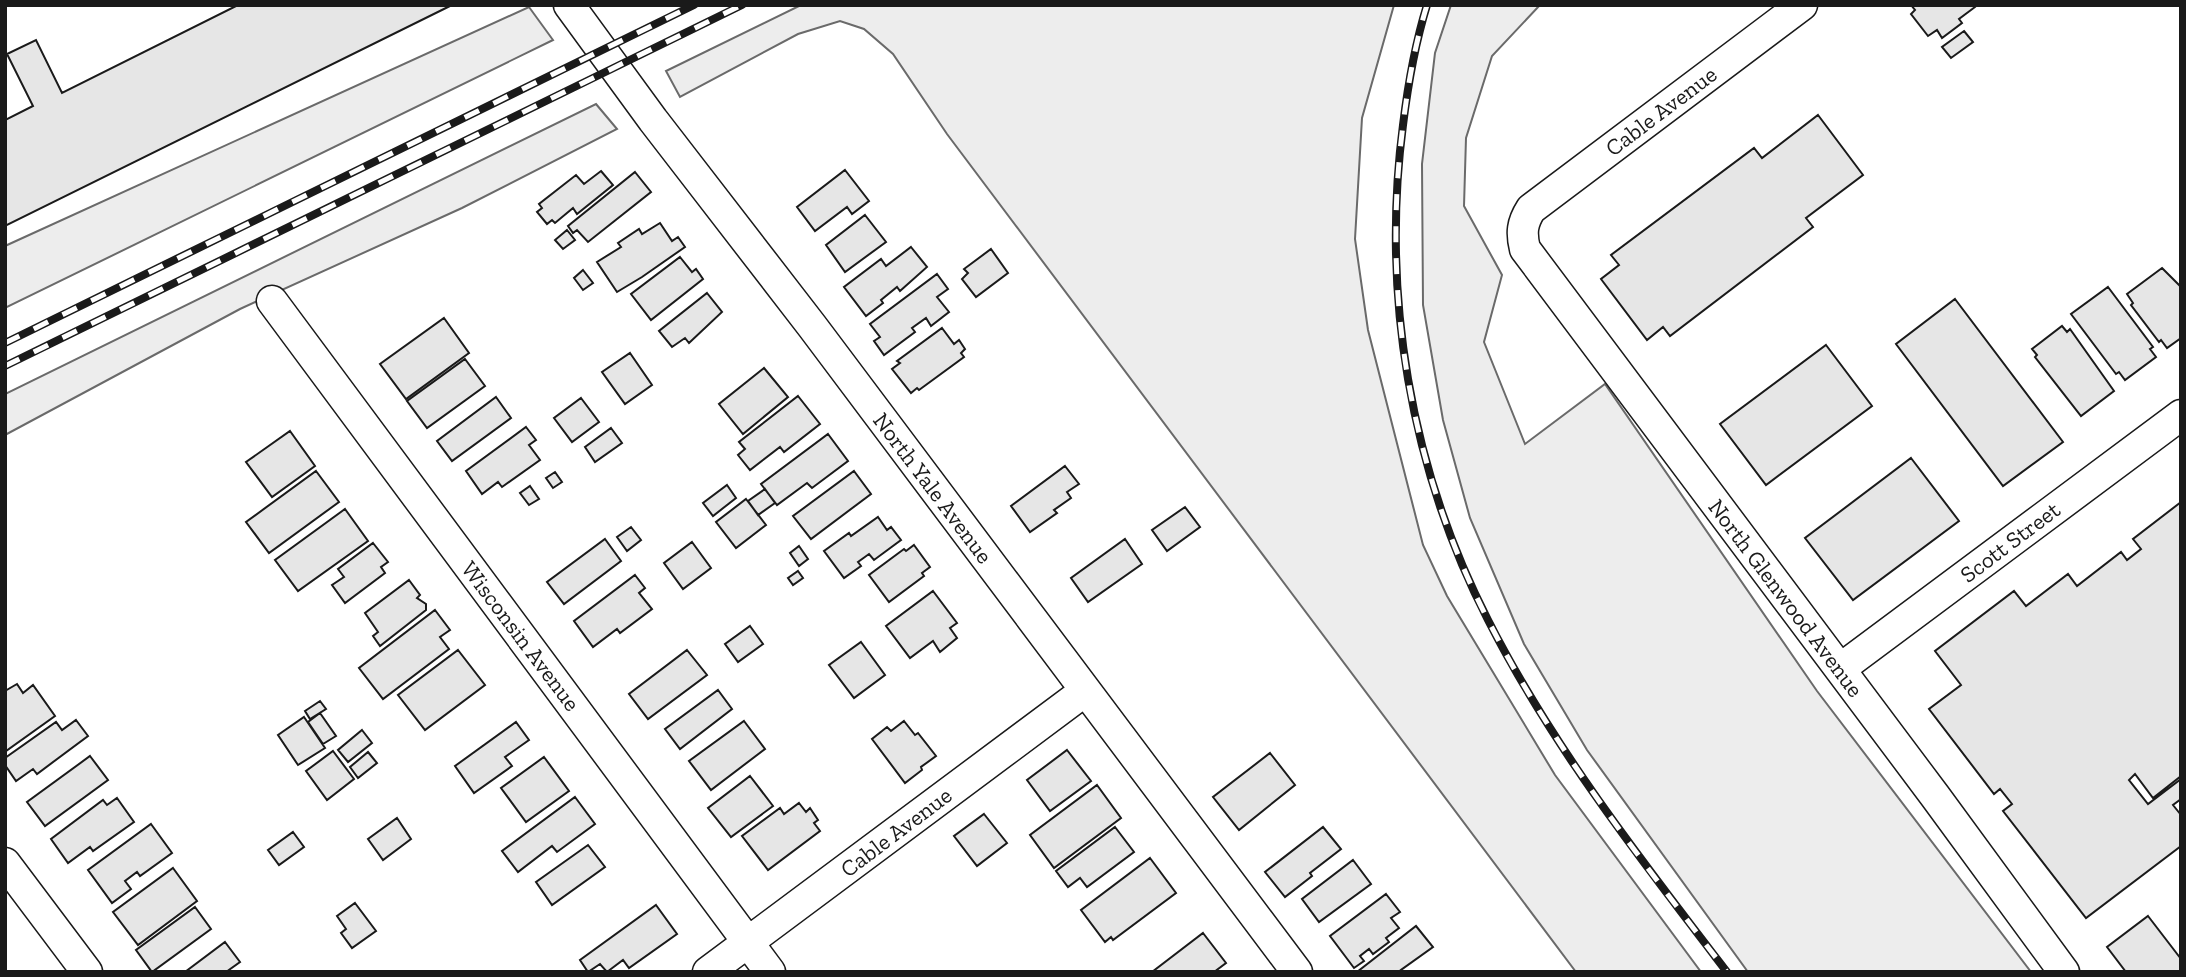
<svg xmlns="http://www.w3.org/2000/svg" width="2186" height="977" font-family="'Zilla Slab',serif">
	<style>
		.green { fill: #ededed; stroke: #6a6a6a; stroke-width: 2 }
		.building { fill: #e6e6e6; stroke: #1a1a1a; stroke-width: 2 }
		.lines { fill: none; stroke-linecap: round; stroke-linejoin: round }
		.minor-casing { stroke: #1a1a1a; stroke-width: 33 }
		.minor { stroke: #fff; stroke-width: 30 }
		.rail-casing { stroke: #1a1a1a; stroke-width: 8 }
		.rail { stroke: #fff; stroke-width: 5; stroke-dasharray: 16; stroke-linecap: butt }
		.labels { text-anchor: middle; stroke-width: 5; stroke-linejoin: round; paint-order: stroke }
		.street-label { font-size: 23px; fill: #1a1a1a; stroke: #fff }
	</style>
	<rect width="100%" height="100%" fill="#fff"/>
	<path class="green" d="M801,5H1394L1362,118L1355,239L1368,330L1423,545L1447,596L1555,775L1701,972H1576L947,134L893,54L864,29L840,21L798,34L680,97L666,71Z
		M1451,5H1540L1492,56L1466,138L1464,206L1502,275L1484,342L1525,444L1605,384L1817,691L2031,972H1748L1587,750L1524,644L1470,518L1443,420L1423,305L1422,164L1435,53Z
		M529,7L553,40L5,308V246Z
		M596,104L617,129L462,208L240,309L5,435V394Z"/>
	<path class="building" d="M238,5H452L5,226V120L33,106L7,54L36,40L62,93Z
		M1911,5H1974L1975,7L1959,19L1962,23L1942,38L1937,30L1928,36L1911,14L1915,10Z
		M1964,31L1973,42L1951,58L1942,47Z
		M1818,115L1863,175L1806,218L1813,227L1670,336L1663,327L1647,340L1601,279L1619,265L1611,255L1754,148L1762,158Z
		M845,170L869,201L852,214L847,207L815,231L797,207Z
		M601,171L613,185L577,214L573,208L555,223L552,220L547,224L537,212L542,208L539,204L576,175L584,184Z
		M635,172L651,192L588,242L577,230L573,233L568,226Z
		M865,215L886,242L845,272L826,245Z
		M660,223L672,241L678,237L685,247L642,277L617,292L597,262L621,247L618,243L639,229L642,234Z
		M567,230L575,240L563,249L555,240Z
		M911,247L927,267L900,291L897,287L881,300L883,303L866,316L844,287L881,259L886,266Z
		M991,249L1008,273L976,297L962,279L968,273L964,269Z
		M680,257L692,272L696,269L703,279L651,320L631,294Z
		M2162,268L2181,287V338L2167,348L2161,340L2159,342L2131,305L2133,303L2127,294Z
		M583,270L593,283L583,290L574,278Z
		M937,274L948,289L937,297L949,312L931,326L926,318L912,328L915,332L884,355L874,341L880,337L870,324Z
		M2108,287L2153,347L2150,349L2156,357L2125,380L2119,372L2116,374L2071,314Z
		M707,293L722,312L689,343L685,338L672,347L659,331Z
		M1955,299L2063,442L2003,486L1896,344Z
		M444,318L469,353L406,399L380,364Z
		M2062,326L2067,332L2070,329L2114,391L2081,416L2035,357L2037,355L2032,349Z
		M942,328L954,344L959,340L965,349L961,353L964,357L919,390L917,388L911,393L892,369L900,363L897,361Z
		M1826,345L1872,406L1766,485L1720,424Z
		M630,353L652,385L625,404L602,372Z
		M465,359L485,386L427,428L407,401Z
		M764,368L788,397L743,434L719,404Z
		M798,396L820,424L784,452L780,447L750,470L738,455L745,449L739,442Z
		M496,397L511,418L452,461L437,441Z
		M581,398L599,422L572,442L554,418Z
		M526,427L536,440L529,445L540,460L502,487L498,482L482,494L466,471Z
		M611,428L622,443L595,462L585,447Z
		M290,431L315,466L272,497L246,462Z
		M828,434L848,461L812,488L807,483L777,505L761,484Z
		M1911,458L1959,521L1853,600L1805,538Z
		M1065,466L1079,484L1067,492L1071,498L1054,510L1057,513L1030,532L1011,506Z
		M316,471L339,502L269,553L246,522Z
		M854,471L871,494L811,539L793,516Z
		M555,472L562,482L553,488L546,478Z
		M727,485L736,498L713,516L703,503Z
		M530,486L539,499L529,505L520,493Z
		M765,489L775,503L758,515L748,501Z
		M746,499L766,525L736,548L716,522Z
		M2181,502V776L2153,798L2135,774L2129,780L2148,804L2181,779V799L2173,805L2181,815V846L2086,918L2003,811L2012,804L2000,789L1994,794L1929,709L1961,685L1935,651L2014,591L2026,606L2068,574L2077,586L2121,552L2127,560L2141,549L2133,539Z
		M1185,507L1200,527L1167,551L1152,530Z
		M345,509L368,541L298,591L275,560Z
		M878,517L887,530L891,527L901,540L874,560L869,554L858,562L861,566L844,578L824,551L849,533L851,536Z
		M631,527L641,540L627,551L617,537Z
		M605,539L621,561L564,604L547,582Z
		M1125,539L1142,564L1088,602L1071,578Z
		M692,542L711,568L683,589L664,563Z
		M373,543L388,562L381,567L385,573L345,603L332,585L344,577L338,569Z
		M914,545L930,567L922,573L924,576L889,602L869,575L904,549L906,551Z
		M799,546L808,559L799,566L790,553Z
		M798,571L803,578L793,585L788,578Z
		M635,575L645,588L639,593L652,609L620,633L617,629L593,647L574,621Z
		M409,580L420,595L417,598L426,604V610L380,646L373,636L378,632L365,613Z
		M933,591L957,623L950,628L957,638L940,652L933,641L910,658L886,626Z
		M435,610L450,630L440,637L449,649L383,699L359,668Z
		M750,626L763,644L738,662L725,644Z
		M861,642L885,675L854,698L829,665Z
		M458,650L485,685L425,730L398,695Z
		M687,650L707,675L648,719L629,694Z
		M17,684L23,693L33,685L55,716L6,751L5,691Z
		M718,690L732,709L680,749L665,729Z
		M320,701L326,709L310,719L305,711Z
		M320,713L336,736L323,744L308,722Z
		M304,717L325,748L298,765L278,735Z
		M76,720L88,736L37,774L33,769L16,781L5,765V758L56,722L62,730Z
		M744,721L765,749L711,790L689,761Z
		M904,721L915,735L918,733L936,756L921,767L922,770L905,783L872,739L887,727L891,731Z
		M516,722L529,740L505,757L512,766L474,793L455,766Z
		M362,730L372,743L348,762L338,750Z
		M1067,750L1091,781L1050,811L1027,780Z
		M333,751L354,779L327,800L306,771Z
		M368,752L377,763L358,778L350,767Z
		M1270,753L1295,785L1239,830L1213,797Z
		M90,756L108,780L45,826L27,802Z
		M544,757L569,791L526,822L501,788Z
		M750,776L773,806L731,837L708,808Z
		M1097,785L1121,818L1054,868L1030,835Z
		M575,797L595,824L557,852L552,846L518,872L502,851Z
		M117,798L134,822L93,851L90,847L68,863L51,839L103,800L107,805Z
		M799,803L806,812L810,808L818,820L814,823L820,831L768,870L742,836L780,808L784,814Z
		M984,814L1007,843L977,866L954,836Z
		M397,818L411,839L383,860L368,839Z
		M151,824L172,853L140,876L137,872L125,881L131,889L112,903L88,870Z
		M1115,827L1134,852L1087,887L1080,878L1068,887L1056,871Z
		M1323,827L1341,849L1310,873L1312,876L1285,897L1265,872Z
		M293,832L304,847L279,865L268,850Z
		M588,845L605,867L552,905L536,882Z
		M1150,858L1176,893L1113,940L1111,937L1105,942L1081,910Z
		M1353,860L1371,884L1319,922L1302,899Z
		M173,868L197,901L138,945L113,912Z
		M1386,894L1400,912L1391,918L1399,928L1386,938L1389,942L1373,954L1369,949L1360,956L1364,961L1354,968L1330,936Z
		M355,903L376,931L352,948L341,933L346,929L337,916Z
		M656,905L677,934L629,968L623,960L607,972L600,964L588,972L580,960Z
		M195,907L211,929L152,972L136,950Z
		M2148,916L2181,959V972H2126L2107,947Z
		M1416,926L1433,947L1401,970L1403,972H1357Z
		M1203,933L1226,963L1214,972H1152Z
		M225,942L240,962L226,972H185Z"/>
	<g class="lines">
		<defs>
			<path id="minor" d="M569,5L653,120L812,326L1297,972
				M1802,5L1531,209C1522,223 1521,233 1525,249L1935,796L2064,972
				M272,301L770,972
				M1840,669L2181,415
				M5,863L87,972
				M708,972L1085,691"/>
		</defs>
		<use href="#minor" class="minor-casing"/>
		<use href="#minor" class="minor"/>
		<defs>
			<path id="rail" d="M1427,5C1415,44 1408,84 1403,125C1381,294 1410,468 1488,620C1552,746 1641,860 1727,972
				M5,343L694,5
				M5,366L742,5"/>
		</defs>
		<use href="#rail" class="rail-casing"/>
		<use href="#rail" class="rail"/>
	</g>
	<g class="labels">
		<g class="street-label">
			<text transform="translate(1661 111) rotate(-37)" y="8">Cable Avenue</text>
			<text transform="translate(933 488) rotate(53)" y="8">North Yale Avenue</text>
			<text transform="translate(2010 542) rotate(-37)" y="8">Scott Street</text>
			<text transform="translate(1786 598) rotate(53)" y="8">North Glenwood Avenue</text>
			<text transform="translate(521 636) rotate(53)" y="8">Wisconsin Avenue</text>
			<text transform="translate(896 832) rotate(-37)" y="8">Cable Avenue</text>
		</g>
	</g>
	<rect width="2186" height="977" fill="none" stroke="#1a1a1a" stroke-width="14"/>
</svg>
